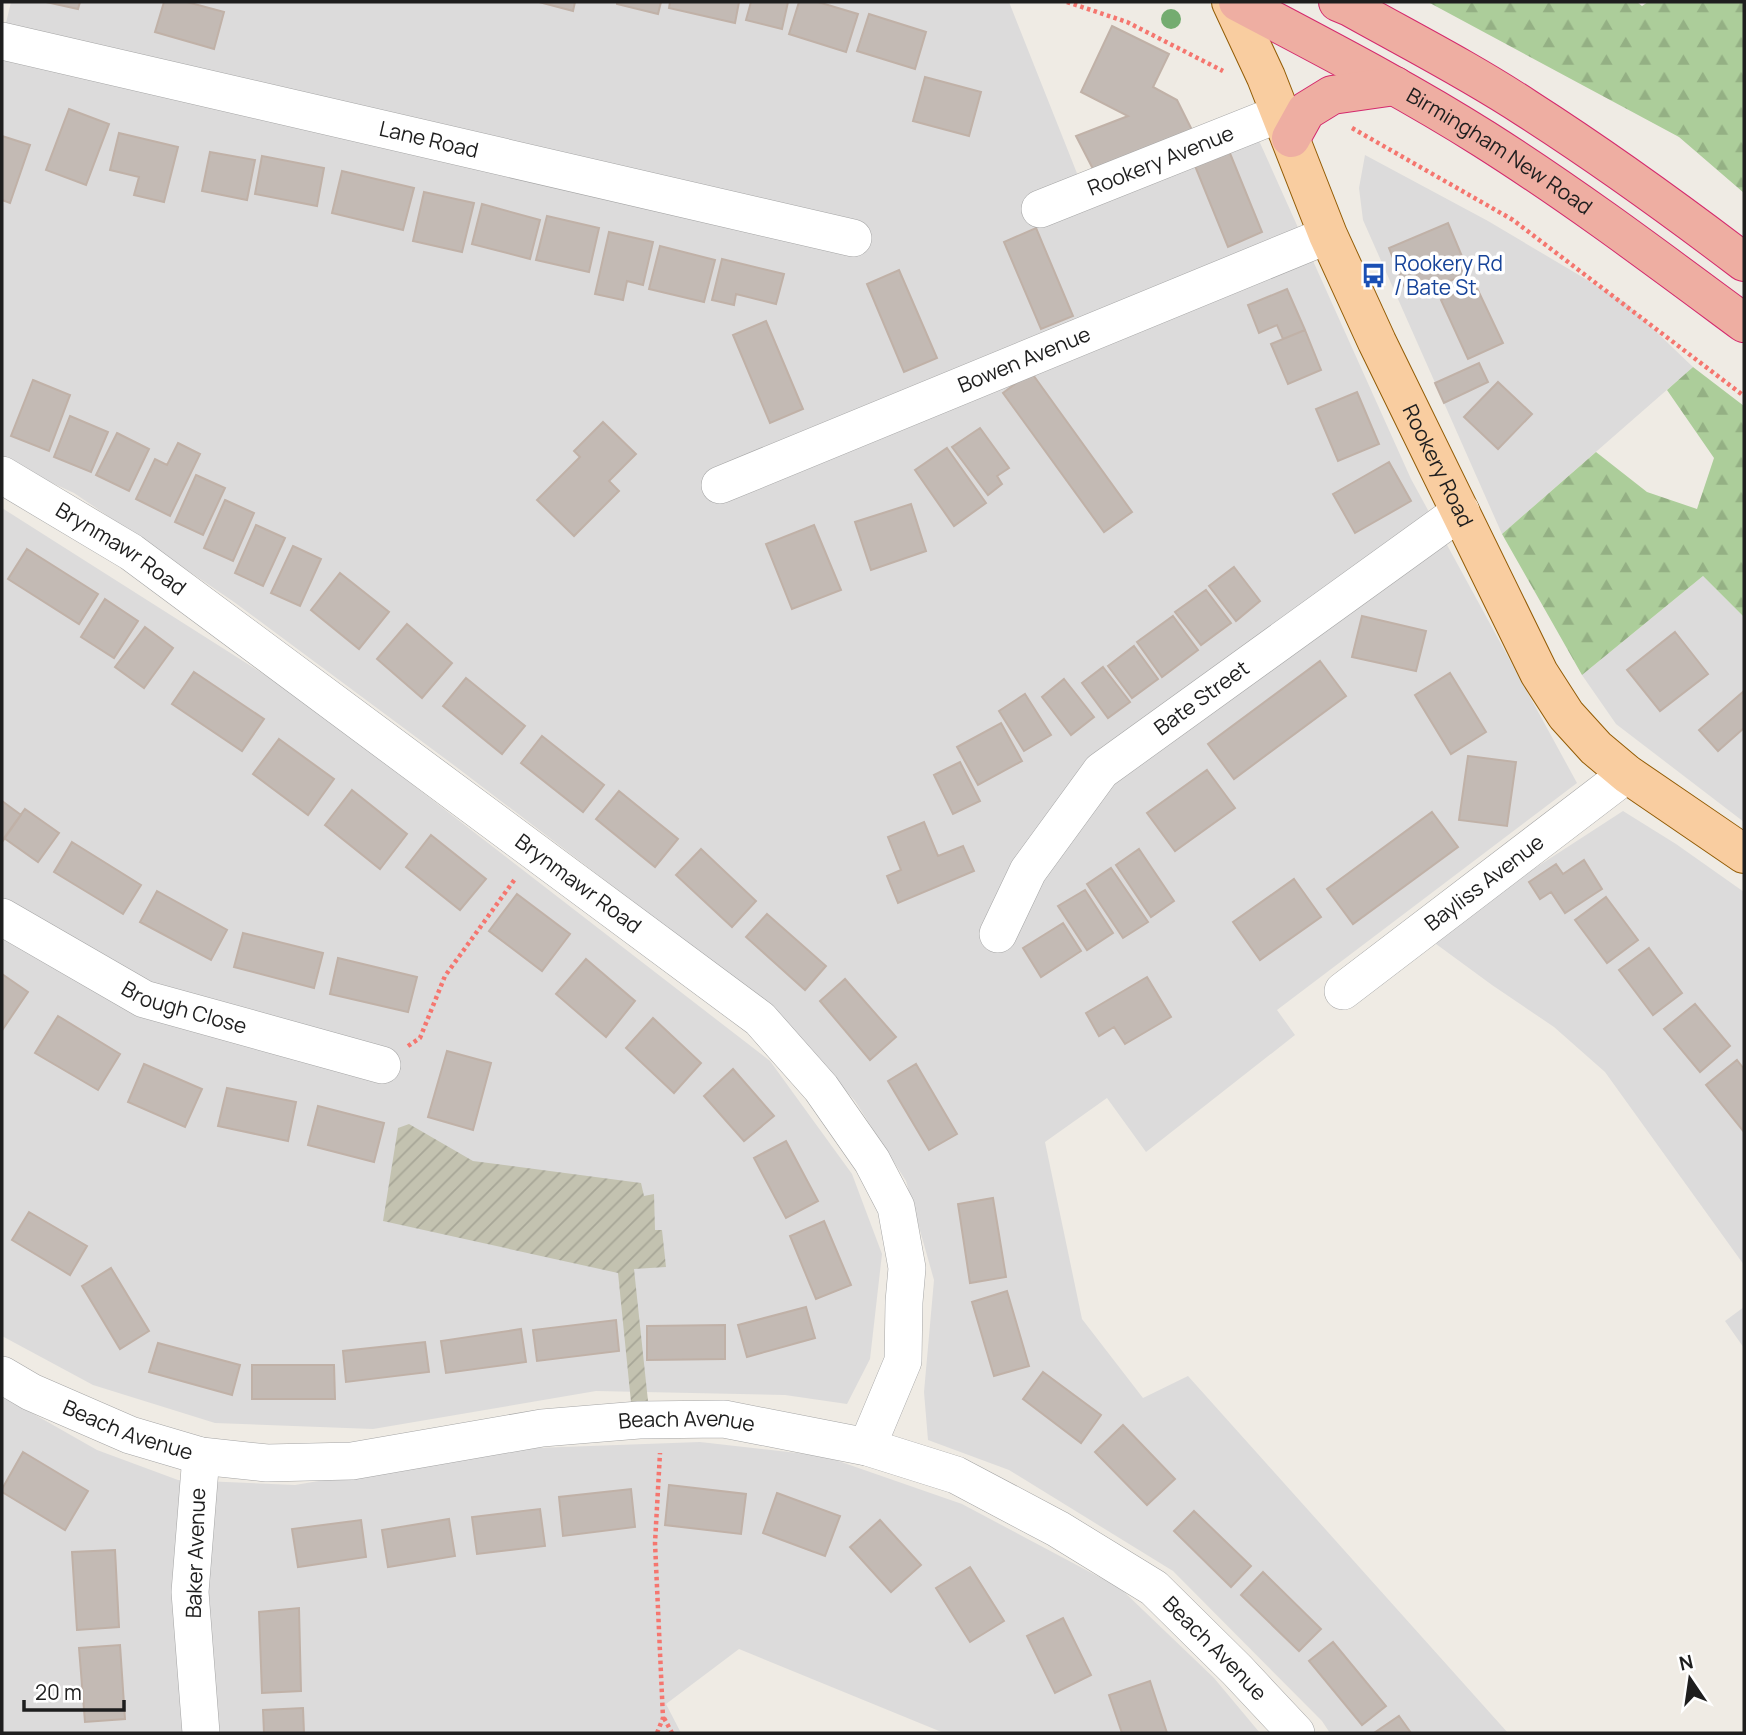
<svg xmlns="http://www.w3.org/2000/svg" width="1746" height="1735" font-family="Manrope,sans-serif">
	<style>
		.residential { fill: #dcdbdb }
		.construction { fill: url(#construction-furrows) }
		.forest { fill: url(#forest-firs) }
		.building { fill: #c3bab4; stroke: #c0b1a7; stroke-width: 2 }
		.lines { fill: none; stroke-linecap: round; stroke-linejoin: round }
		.minor-casing { stroke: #a5a5a5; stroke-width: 38 }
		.primary-casing { stroke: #935c05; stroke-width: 40 }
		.trunk-casing { stroke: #d42a6d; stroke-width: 40 }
		.path { stroke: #f5766f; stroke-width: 4.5; stroke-dasharray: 3.5 3.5; stroke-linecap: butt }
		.minor { stroke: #fff; stroke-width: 37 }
		.primary { stroke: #f9cda0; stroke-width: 38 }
		.trunk { stroke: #eeaea2; stroke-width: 38 }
		.tree { fill: #74ac70 }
		.labels { text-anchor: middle; stroke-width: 7; stroke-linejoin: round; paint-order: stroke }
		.street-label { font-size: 21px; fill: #1e1e1e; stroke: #fff }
		.transit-label { font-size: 21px; fill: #164399; stroke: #fff; text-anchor: start }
	</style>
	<defs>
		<pattern id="construction-furrows" width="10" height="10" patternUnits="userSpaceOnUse" patternTransform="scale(1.75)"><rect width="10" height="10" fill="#c3c2b0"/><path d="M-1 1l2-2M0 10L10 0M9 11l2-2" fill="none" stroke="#a7a697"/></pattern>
		<pattern id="forest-firs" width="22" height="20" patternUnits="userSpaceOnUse" patternTransform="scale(1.75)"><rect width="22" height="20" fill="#accd9a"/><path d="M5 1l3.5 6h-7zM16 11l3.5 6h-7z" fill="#94b084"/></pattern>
	</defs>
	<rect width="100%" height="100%" fill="#efebe4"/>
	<path class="residential" d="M11,2H1009L1088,201L1256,134L1411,479L1577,783L1277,1010L1295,1035L1146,1152L1107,1098L1045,1142L1082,1319L1143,1398L1188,1376L1508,1733H1330L1322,1721L1173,1571L1009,1470L928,1440L924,1392L934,1280L906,1181L855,1101L774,1009L455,766L234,602L74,493L2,460V40Z
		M1365,155L1488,221L1626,303L1693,367L1502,534L1363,220L1359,188Z
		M2,508L298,696L770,1061L852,1174L882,1254L870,1359L847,1404L785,1395L596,1391L373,1429L215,1423L93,1385L2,1336Z
		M1703,576L1744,617V822L1616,724L1582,675Z
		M1623,811L1676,844L1744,892V1265L1605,1072L1554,1027L1492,985L1432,941L1469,911Z
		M1744,1307V1348L1725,1321Z
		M2,1396L97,1450L178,1480L295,1485L508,1449L700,1442L824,1456L962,1504L1120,1588L1214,1678L1260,1733H944L739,1649L666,1704L681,1733H2Z"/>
	<path class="construction" d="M409,1124L473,1161L641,1183L644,1196L654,1194L655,1230H662L666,1267L634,1269L648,1401L631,1402L618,1273L383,1221L398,1128Z"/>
	<path class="forest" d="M1428,2H1637L1642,6L1648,2H1744V193L1679,137Z
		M1693,367L1744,406V617L1703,576L1582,675L1502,534L1596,452L1647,492L1697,509L1714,458L1667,390Z"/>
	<path class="building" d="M46,2H80L78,9Z
		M164,2H187L224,12L214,49L155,32Z
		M539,2H575L573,11Z
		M617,2H661L658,14L617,4Z
		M670,2H739L735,23L669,8Z
		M751,2H788L782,29L746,20Z
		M799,2H818L858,14L846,52L789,34Z
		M869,14L926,32L915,69L857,51Z
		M1112,26L1169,54L1153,87L1177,100L1192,130L1093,169L1076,136L1128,116L1081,92Z
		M925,77L981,92L969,136L913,121Z
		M69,109L109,124L86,185L46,170Z
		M119,133L178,147L164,202L134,195L139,177L110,170Z
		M2,136L30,145L10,203L2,200Z
		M1227,146L1262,232L1228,247L1193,161Z
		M210,152L255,160L247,200L202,191Z
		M262,156L324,168L317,206L255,194Z
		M342,171L414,188L403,230L332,213Z
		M424,192L474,203L462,252L413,241Z
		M482,204L540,220L530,259L472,244Z
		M547,216L599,228L589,272L536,260Z
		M1448,223L1469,273L1409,298L1389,248Z
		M1036,228L1073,316L1041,329L1004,242Z
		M609,232L653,242L643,285L627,281L623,300L595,294Z
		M660,246L715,260L704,302L649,289Z
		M722,259L784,274L776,304L736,294L734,305L712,300Z
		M899,270L937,358L904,372L867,284Z
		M1475,284L1503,343L1468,359L1441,300Z
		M1287,289L1305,330L1283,339L1277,325L1259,333L1248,305Z
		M766,321L803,409L770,423L733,335Z
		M1305,330L1321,370L1288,384L1271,344Z
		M1479,363L1488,382L1444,403L1435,383Z
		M1031,372L1132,512L1104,532L1003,393Z
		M33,380L70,395L49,451L11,436Z
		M1498,382L1532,414L1498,449L1464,417Z
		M1357,392L1379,444L1338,461L1316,409Z
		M70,416L108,432L91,472L54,457Z
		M603,422L636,454L609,481L619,491L574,536L537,500L580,457L574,451Z
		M980,428L1009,468L997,476L1002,484L988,495L952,447Z
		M117,433L149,449L129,491L96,475Z
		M178,443L200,454L170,516L136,499L155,459L167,465Z
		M947,448L986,503L954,526L915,470Z
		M1389,462L1411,501L1355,533L1333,494Z
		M196,475L225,488L203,535L175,522Z
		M225,500L254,513L233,561L204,548Z
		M911,504L926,551L871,570L855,522Z
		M256,525L285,538L263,586L235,573Z
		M814,525L841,590L792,609L766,544Z
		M293,546L321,559L300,606L271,593Z
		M27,549L98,594L79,624L8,579Z
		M1234,567L1260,601L1236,621L1209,586Z
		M340,573L389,612L359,649L311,610Z
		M1206,590L1231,623L1201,645L1175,612Z
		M105,599L138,621L114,658L81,637Z
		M1173,616L1198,650L1162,677L1137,642Z
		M1362,616L1426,631L1416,671L1352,657Z
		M407,624L452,663L422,698L377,659Z
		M145,627L173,648L144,688L115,667Z
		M1675,632L1708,674L1660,711L1627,670Z
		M1134,646L1158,679L1132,698L1108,666Z
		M1320,661L1346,696L1234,779L1208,744Z
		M1103,667L1130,702L1108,718L1082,683Z
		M194,672L264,719L242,751L172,704Z
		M1450,673L1486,732L1451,754L1415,695Z
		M466,678L525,726L502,754L443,706Z
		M1064,679L1094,717L1071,735L1042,697Z
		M1744,691V728L1718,751L1699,730Z
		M1025,694L1051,735L1024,751L999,711Z
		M1001,723L1022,761L978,785L957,747Z
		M542,736L604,785L583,812L521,763Z
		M279,739L334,779L308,815L253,774Z
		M1468,756L1516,762L1507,826L1459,820Z
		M960,762L980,801L953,814L934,775Z
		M1207,770L1235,808L1175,851L1147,813Z
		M352,790L407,834L380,869L325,825Z
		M619,791L678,839L655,867L596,819Z
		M2,801L21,815L2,842Z
		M25,809L59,833L38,862L4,838Z
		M1432,812L1458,847L1353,924L1327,889Z
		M924,822L938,856L963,846L974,871L898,903L887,876L901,870L888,837Z
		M431,835L486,879L460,910L406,867Z
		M72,842L141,885L123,914L54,872Z
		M701,849L756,901L732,927L676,875Z
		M1139,849L1174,901L1151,917L1116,865Z
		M1584,860L1602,889L1565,913L1551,892L1540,899L1529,882L1556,864L1563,874Z
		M1111,868L1148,922L1123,938L1087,884Z
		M1294,879L1321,917L1260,960L1233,922Z
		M1085,890L1113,933L1087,950L1058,906Z
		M157,891L227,930L211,960L140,922Z
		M517,894L570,934L542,971L489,931Z
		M1606,897L1638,940L1607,963L1575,920Z
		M767,914L826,966L805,990L746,937Z
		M1063,923L1081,951L1041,977L1023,948Z
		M243,933L323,953L314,988L234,967Z
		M1649,948L1682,993L1653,1015L1619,970Z
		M338,958L417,977L408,1012L330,994Z
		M586,959L635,1001L606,1037L556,994Z
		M2,974L28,992L3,1029L2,1028Z
		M1147,977L1171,1017L1125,1044L1114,1027L1099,1036L1086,1013Z
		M845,979L896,1037L870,1060L820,1001Z
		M1695,1004L1730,1046L1700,1072L1664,1029Z
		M58,1016L120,1054L98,1090L35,1053Z
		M653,1018L701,1063L674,1093L626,1048Z
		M447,1051L491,1063L473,1130L428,1117Z
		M1737,1060L1744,1069V1132L1706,1085Z
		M144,1064L202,1089L185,1127L128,1102Z
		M916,1064L957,1134L929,1150L888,1081Z
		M733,1069L774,1116L744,1141L704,1096Z
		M227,1088L296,1102L288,1141L218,1126Z
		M318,1106L384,1123L374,1162L308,1145Z
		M786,1141L818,1201L786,1218L754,1158Z
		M993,1198L1006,1277L970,1283L958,1204Z
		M29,1212L87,1246L70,1275L12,1240Z
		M824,1221L851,1285L816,1299L790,1236Z
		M111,1268L149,1331L120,1349L82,1286Z
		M1007,1291L1029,1366L994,1376L972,1302Z
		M806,1307L815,1338L747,1357L738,1325Z
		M616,1320L619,1351L537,1361L533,1330Z
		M725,1325V1359L647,1360V1326Z
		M521,1329L526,1362L446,1373L441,1341Z
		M425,1342L429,1372L346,1382L343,1351Z
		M158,1343L240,1365L232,1395L149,1372Z
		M252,1365H334L335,1399H252Z
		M1043,1372L1101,1415L1081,1443L1023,1399Z
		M1123,1425L1175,1479L1147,1505L1095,1452Z
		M23,1452L88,1491L65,1530L2,1492V1489Z
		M669,1485L746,1494L741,1534L665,1525Z
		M631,1489L635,1527L563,1536L559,1497Z
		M777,1493L840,1516L825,1556L763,1533Z
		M540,1509L545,1546L477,1554L472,1517Z
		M1194,1511L1251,1566L1231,1587L1174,1531Z
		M449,1519L455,1556L388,1567L382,1530Z
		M361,1520L366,1557L298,1567L292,1529Z
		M880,1520L921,1565L891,1592L850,1547Z
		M115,1550L119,1627L77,1630L72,1552Z
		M970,1567L1004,1621L970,1642L936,1588Z
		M1263,1572L1321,1629L1299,1651L1241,1595Z
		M299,1608L301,1691L262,1693L259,1612Z
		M1063,1618L1091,1675L1055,1693L1027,1636Z
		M1333,1642L1386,1706L1362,1725L1309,1661Z
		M120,1645L125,1719L85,1722L79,1648Z
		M1150,1681L1167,1733H1122L1109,1695Z
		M303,1708L304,1733H264L263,1710Z
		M1399,1716L1411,1733H1374Z"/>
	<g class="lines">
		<defs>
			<g id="minor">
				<path id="s1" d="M2,41L853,238"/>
				<path id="s2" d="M1040,209L1281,113"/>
				<path id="s3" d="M2,475L131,552L760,1019L821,1088L872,1161L896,1207L907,1268L904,1302L903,1361L867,1447"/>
				<path id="s4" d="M720,485L1328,235"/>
				<path id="s5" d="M2,917L144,999L382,1065"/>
				<path id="s6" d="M998,934L1028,871L1101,771L1461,511"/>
				<path id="s7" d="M1343,991L1627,774"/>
				<path id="s8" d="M2,1375L31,1392L130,1435L201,1456L267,1463L352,1461L542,1428L639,1420L724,1419L867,1447L956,1475L1058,1529L1154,1588L1237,1670L1296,1733"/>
				<path d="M201,1456L190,1592L201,1733"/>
			</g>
			<g id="primary">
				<path id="s9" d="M1231,2L1266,77L1328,235L1377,342L1539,673L1566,715L1596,748L1627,774L1744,854"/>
			</g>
			<g id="trunk">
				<path id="s10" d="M1238,2C1321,46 1405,89 1484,139C1574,196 1659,260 1744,323"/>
				<path d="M1338,2L1350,7C1409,40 1470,71 1526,108C1601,156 1673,208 1744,262"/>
				<path d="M1291,138L1306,111L1332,95L1395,86"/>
			</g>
		</defs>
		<use href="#minor" class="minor-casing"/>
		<use href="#primary" class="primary-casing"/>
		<use href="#trunk" class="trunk-casing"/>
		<path class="path" d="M1067,2L1127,22L1223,71
			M1352,128L1513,220L1744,396
			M408,1046L420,1038L445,976L515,879
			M664,1718L672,1733
			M657,1733L663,1718L655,1543L660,1453"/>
		<use href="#minor" class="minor"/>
		<use href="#primary" class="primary"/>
		<use href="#trunk" class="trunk"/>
	</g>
	<circle class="tree" cx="1171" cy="19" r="10"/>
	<defs>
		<symbol id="bus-bare" viewBox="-9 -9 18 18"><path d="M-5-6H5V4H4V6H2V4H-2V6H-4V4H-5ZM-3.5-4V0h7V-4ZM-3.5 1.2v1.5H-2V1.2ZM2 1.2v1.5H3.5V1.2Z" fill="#1a4fb4" stroke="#fff" stroke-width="2.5" paint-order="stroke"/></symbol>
	</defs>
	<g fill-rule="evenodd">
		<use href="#bus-bare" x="1356" y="258" width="35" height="35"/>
	</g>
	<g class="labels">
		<g class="street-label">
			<text dy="7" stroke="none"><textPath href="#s1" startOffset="438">Lane Road</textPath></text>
			<text dy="7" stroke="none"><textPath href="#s10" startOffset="301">Birmingham New Road</textPath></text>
			<text dy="7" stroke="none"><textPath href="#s2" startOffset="130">Rookery Avenue</textPath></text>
			<text dy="7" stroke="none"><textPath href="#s4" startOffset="329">Bowen Avenue</textPath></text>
			<text dy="7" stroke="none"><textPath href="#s9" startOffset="508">Rookery Road</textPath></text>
			<text dy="7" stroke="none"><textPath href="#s3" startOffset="140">Brynmawr Road</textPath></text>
			<text dy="7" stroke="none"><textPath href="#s6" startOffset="318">Bate Street</textPath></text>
			<text dy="7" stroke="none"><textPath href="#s7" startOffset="178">Bayliss Avenue</textPath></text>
			<text dy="7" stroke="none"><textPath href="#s3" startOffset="707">Brynmawr Road</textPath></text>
			<text dy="7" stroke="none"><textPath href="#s5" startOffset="205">Brough Close</textPath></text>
			<text dy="7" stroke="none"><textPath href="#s8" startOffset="705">Beach Avenue</textPath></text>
			<text dy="7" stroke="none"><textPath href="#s8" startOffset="138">Beach Avenue</textPath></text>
			<text transform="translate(196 1553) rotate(-88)" y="7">Baker Avenue</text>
			<text dy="7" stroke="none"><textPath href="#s8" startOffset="1295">Beach Avenue</textPath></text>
		</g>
		<g class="transit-label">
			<text x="1394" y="271">Rookery Rd<tspan x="1394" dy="24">/ Bate St</tspan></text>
		</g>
	</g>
	<rect width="1746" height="1735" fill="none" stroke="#1e1e1e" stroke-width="7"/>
	<g transform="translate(1690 1679) rotate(347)" stroke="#ffffff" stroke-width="5" paint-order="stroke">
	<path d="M0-5L12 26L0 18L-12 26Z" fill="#1e1e1e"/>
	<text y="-10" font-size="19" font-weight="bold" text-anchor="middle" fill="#1e1e1e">N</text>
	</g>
	<path d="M24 1700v10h100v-10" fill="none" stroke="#1e1e1e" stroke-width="3.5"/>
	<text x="35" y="1700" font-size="21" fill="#1e1e1e" stroke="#ffffff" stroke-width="5" paint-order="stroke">20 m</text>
</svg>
